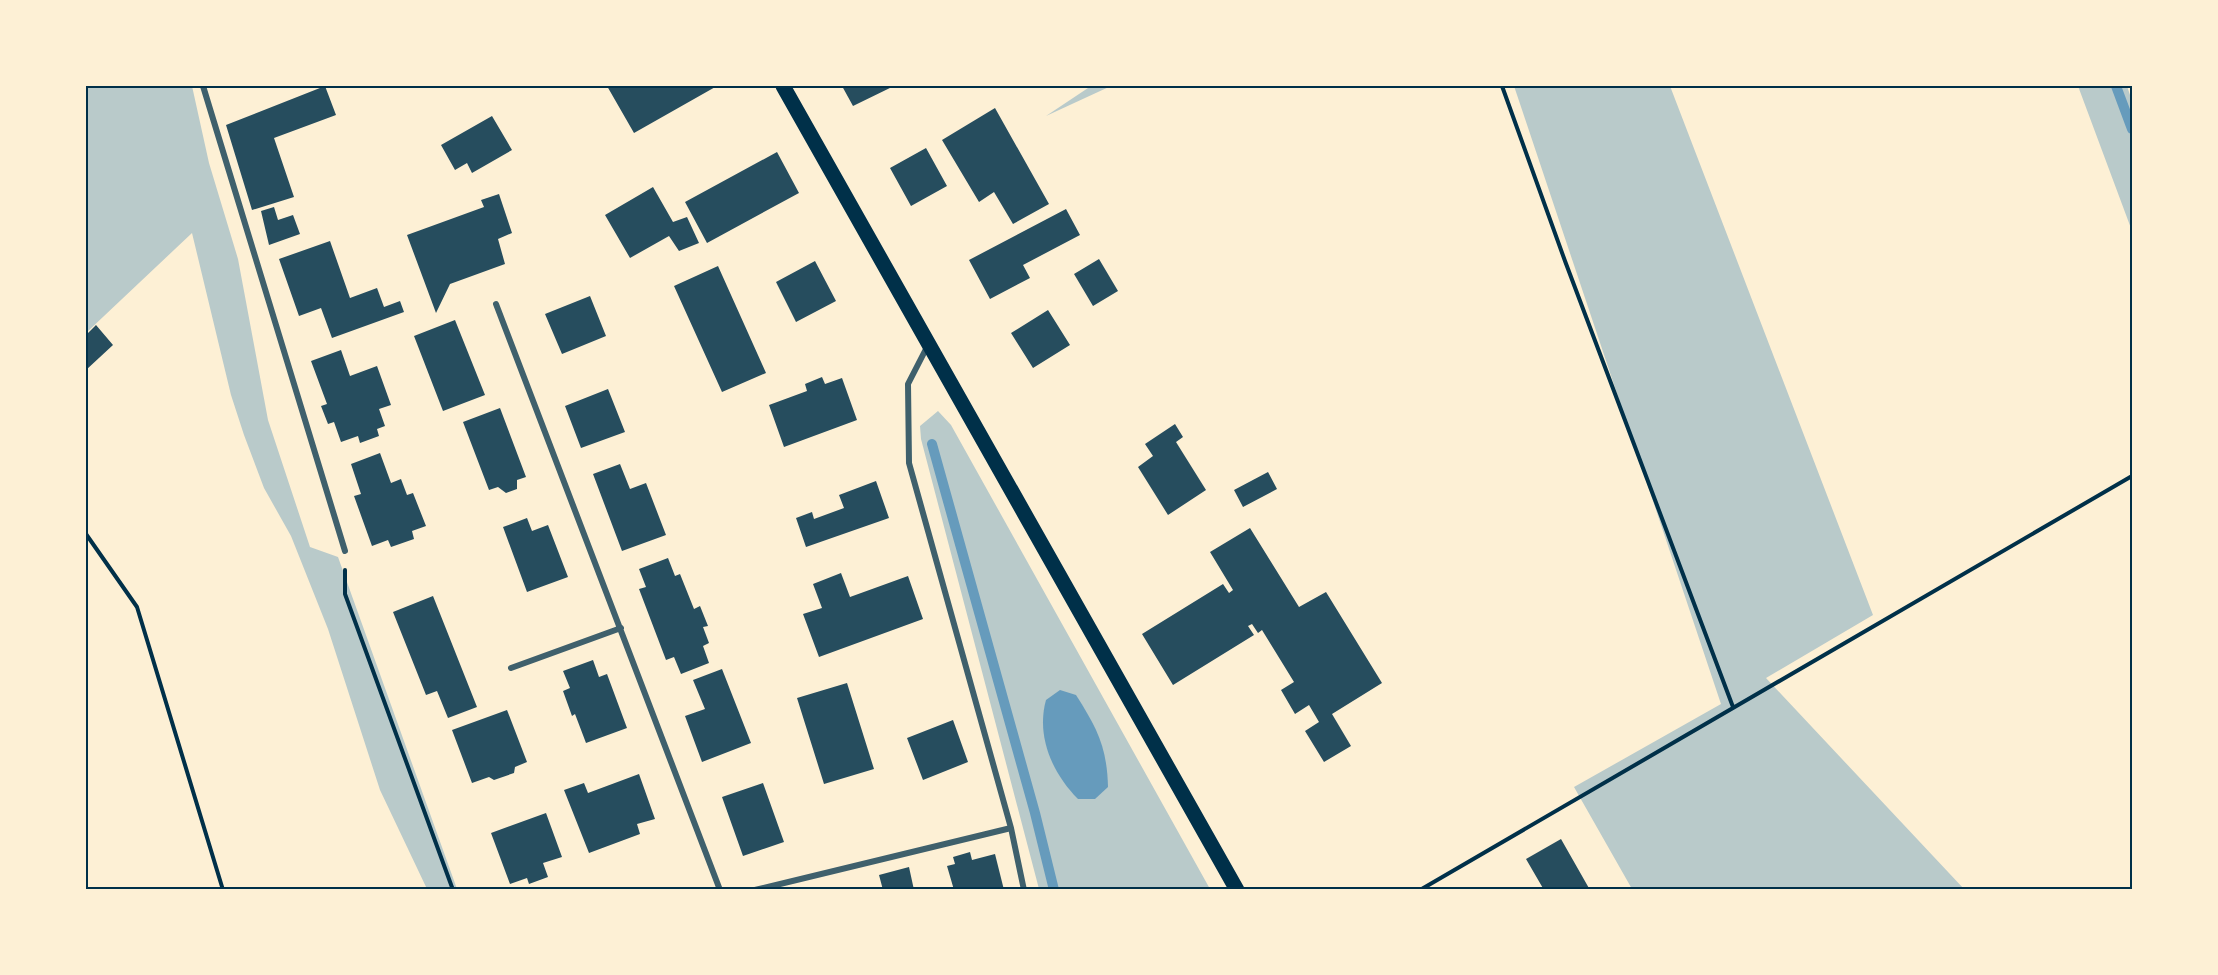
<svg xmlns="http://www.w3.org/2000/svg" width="2218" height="975" font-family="Signika,sans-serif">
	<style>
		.green { fill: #b9caca }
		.water { fill: #669bbc }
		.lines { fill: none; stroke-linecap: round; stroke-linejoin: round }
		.stream { stroke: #669bbc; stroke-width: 10 }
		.building { fill: #264d5e }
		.path { stroke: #003049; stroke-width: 4 }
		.minor { stroke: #3f606c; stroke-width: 6 }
		.primary { stroke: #003049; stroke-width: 15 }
		.neatline { fill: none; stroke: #003049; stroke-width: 2 }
	</style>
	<rect width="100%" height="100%" fill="#fdf0d5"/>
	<path class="green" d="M86,86H192L209,163L238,259L268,420L310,547L338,557L457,889H427L380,790L328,629L291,536L264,488L244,435L231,395L192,233L86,333Z
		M1091,86H1111L1046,116Z
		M1514,86H1670L1873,615L1766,678L1964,889H1632L1574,787L1721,704Z
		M2078,86H2127L2132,101V231Z
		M938,411L951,425L1210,889H1039L921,439L920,426Z"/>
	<path class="water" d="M1060,690L1076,695C1097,728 1107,747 1108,787L1095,799H1078C1052,773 1036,736 1046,700Z"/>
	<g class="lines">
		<path class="stream" d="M2116,86L2132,129
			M932,444L1035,813L1054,890"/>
	</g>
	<path class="building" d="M325,86L336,115L274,138L294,197L252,210L226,125Z
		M607,86H717L634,133Z
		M842,86H894L853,106Z
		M995,108L1049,204L1013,224L994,192L979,202L942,140Z
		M492,116L512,150L472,173L467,163L455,170L441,145Z
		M926,148L947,186L911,206L890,168Z
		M777,152L799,193L707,243L685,202Z
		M653,187L673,222L687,217L699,243L679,251L669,236L630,258L605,215Z
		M499,194L512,233L498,239L505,264L450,284L436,313L407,235L484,207L481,200Z
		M274,207L278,220L293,215L300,234L269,245L261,211Z
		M1066,209L1080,235L1023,265L1030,278L990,299L969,260Z
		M330,241L350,298L377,288L384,307L400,301L404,312L332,338L321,308L299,316L279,259Z
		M1099,259L1118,291L1093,306L1074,274Z
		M815,261L836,301L796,322L776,282Z
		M718,266L766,373L722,392L674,286Z
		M590,296L606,336L562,354L545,314Z
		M1048,310L1070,345L1033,368L1011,333Z
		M455,320L485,395L443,411L414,336Z
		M96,325L113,345L86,370V335Z
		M341,350L350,376L377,366L391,405L379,409L385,426L377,429L379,436L360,443L358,436L341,442L334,422L328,424L321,406L327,404L311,361Z
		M822,377L825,384L842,378L857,420L784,447L769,405L807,391L805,384Z
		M608,389L625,432L581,448L565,406Z
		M500,408L526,477L517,480V489L506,493L498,487L489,490L463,422Z
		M1175,424L1183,437L1176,442L1206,490L1168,515L1138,467L1153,456L1145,444Z
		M380,453L391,483L401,479L407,495L413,493L426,526L412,531L414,539L391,547L388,540L372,546L354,496L361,494L351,464Z
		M620,464L630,489L646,483L666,535L622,551L593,474Z
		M1268,472L1277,489L1243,507L1234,490Z
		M876,481L889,518L806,547L796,518L812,512L814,519L844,508L839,495Z
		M527,518L532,531L548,525L568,577L527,592L503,527Z
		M1250,528L1299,607L1326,592L1382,683L1332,714L1351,746L1324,762L1305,731L1319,722L1309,705L1295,714L1281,690L1294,682L1262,630L1258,633L1252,624L1248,626L1254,635L1173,685L1142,634L1223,584L1229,593L1233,590L1210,552Z
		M668,558L675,576L680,574L694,609L700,606L708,626L703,627L709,643L703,646L709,663L681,674L674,657L666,660L639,589L646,587L639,569Z
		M841,573L850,597L908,576L923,619L819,657L803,614L822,608L813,584Z
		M433,596L477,707L448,718L437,691L426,695L393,612Z
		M593,660L599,677L607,674L627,728L586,743L575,714L572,716L563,691L570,688L563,671Z
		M722,669L751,743L702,762L685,716L705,709L693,680Z
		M847,683L874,769L824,784L797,698Z
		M507,710L527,762L515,767L514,773L494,780L489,777L472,783L452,730Z
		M953,720L968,762L923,780L907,738Z
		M639,774L655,819L637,824L640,834L589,853L564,790L584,783L588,793Z
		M763,783L784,842L743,856L722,797Z
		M546,813L562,857L543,863L548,877L529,884L527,878L510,884L491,833Z
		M1561,839L1590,890H1544L1526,859Z
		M970,852L972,860L995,854L1004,890H954L947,866L955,864L953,857Z
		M909,867L914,890H883L879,875Z"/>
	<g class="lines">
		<path class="path" d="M1502,86L1565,261L1733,707
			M86,534L137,607L223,890
			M345,570V594L453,890
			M1420,890L2132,476"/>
		<path class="minor" d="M203,86L345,551
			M496,304L720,890
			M927,347L908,384L909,463L1011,828L1024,890
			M511,668L621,628
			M755,890L1011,828"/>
		<path class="primary" d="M783,86L1237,890"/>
	</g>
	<rect width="2218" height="975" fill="none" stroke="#fdf0d5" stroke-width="174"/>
	<rect x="87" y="87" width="2044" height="801" class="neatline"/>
</svg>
